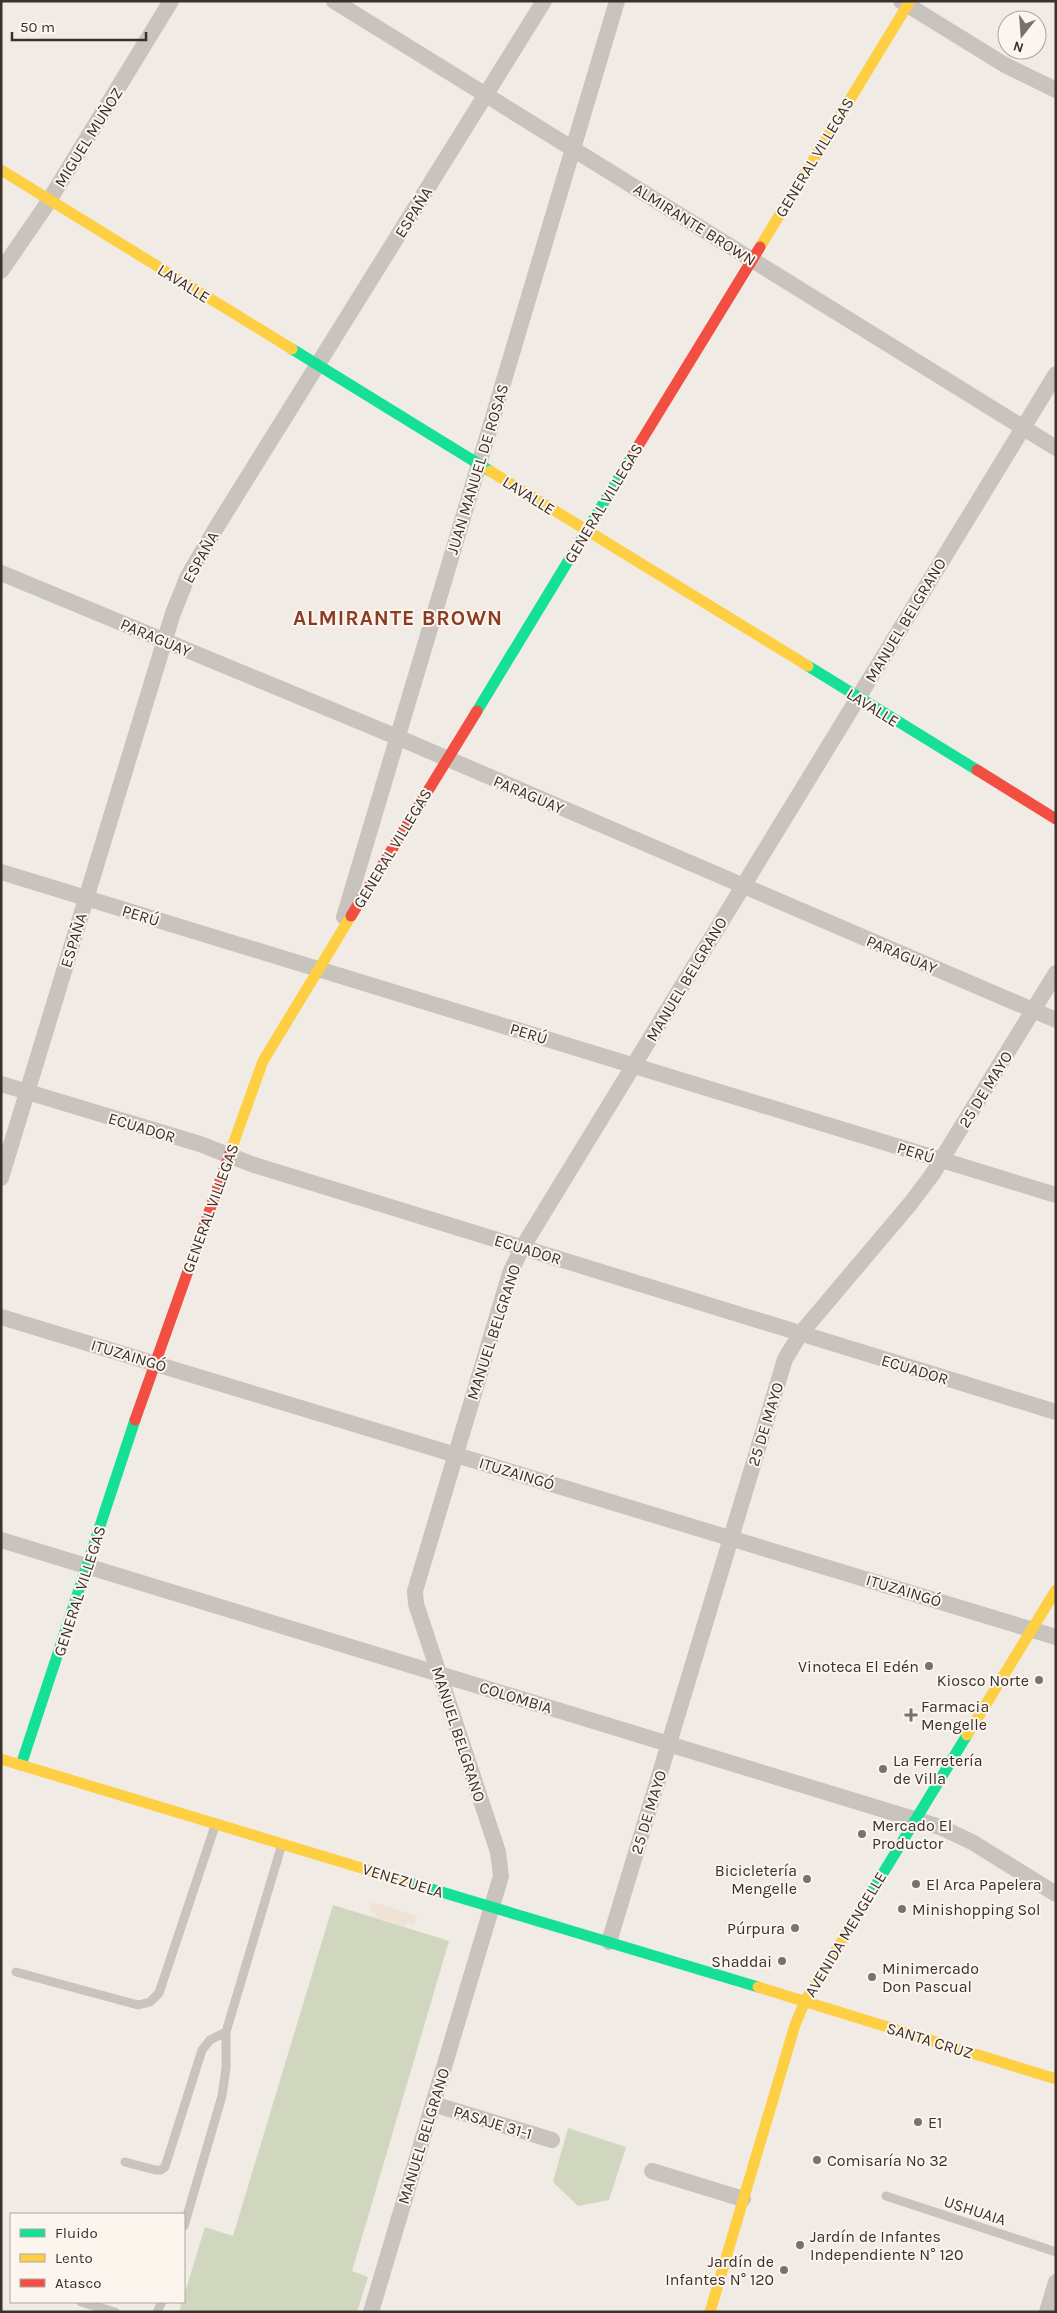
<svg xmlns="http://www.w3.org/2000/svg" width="1057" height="2313" font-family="Karla,sans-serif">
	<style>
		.green { fill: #d1d6bf }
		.plaza { fill: #eee3d5 }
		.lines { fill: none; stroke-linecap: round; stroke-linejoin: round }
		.lane { stroke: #c9c3be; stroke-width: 9 }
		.street { stroke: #c9c3be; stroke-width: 16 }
		.fast { stroke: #16e098; stroke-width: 11 }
		.slow { stroke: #ffcf43; stroke-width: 11 }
		.jam { stroke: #f24e42; stroke-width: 11 }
		.poi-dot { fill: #7a716c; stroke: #fbf5ee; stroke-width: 2 }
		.labels { text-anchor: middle; stroke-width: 4; stroke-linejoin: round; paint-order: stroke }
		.street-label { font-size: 16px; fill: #3b302b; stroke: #fbf5ee }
		.poi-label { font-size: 16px; fill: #3b302b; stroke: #fbf5ee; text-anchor: start }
		.district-label { font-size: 21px; font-weight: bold; letter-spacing: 1px; fill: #8c3b22; stroke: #fbf5ee }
	</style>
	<rect width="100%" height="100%" fill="#f0ebe5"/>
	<path class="green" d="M333,1905L449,1941L352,2271L368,2277L357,2312H179L205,2227L233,2236Z
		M568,2128L626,2147L609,2200L578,2206L553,2182Z"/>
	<path class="plaza" d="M372,1902L417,1916L414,1925L407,1923L405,1927L375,1918L376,1913L369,1911Z"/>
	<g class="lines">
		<path class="lane" d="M16,1972L138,2005L150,2002L159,1993L216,1823
			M125,2162L155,2170H161L165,2167L202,2050L210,2040L226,2032
			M886,2196L1056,2252
			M184,2226L222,2096L226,2068V2032L282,1844
			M81,2302L115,2312
			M157,2312L162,2302"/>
		<path class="street" d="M334,1L1056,448
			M901,1L1005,65L1056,90
			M1,271L45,207L171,1
			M1,573L397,737L1056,1020
			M1,872L1056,1195
			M344,917L617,1
			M1,1084L200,1144L254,1165L1056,1412
			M1,1178L173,613L188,576L216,528L544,1
			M1,1317L1056,1637
			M1,1540L940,1827L972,1842L1056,1894
			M609,1942L785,1359L801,1333L910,1204L932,1175L1056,973
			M433,2104L552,2140
			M652,2171L743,2199
			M371,2312L501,1876L498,1852L416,1604L415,1591L510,1273L522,1248L1056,374
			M1047,2312L1056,2282"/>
		<path class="fast" d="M292,349L490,471
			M808,666L977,770
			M477,711L632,456
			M21,1765L135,1420
			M408,1882L758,1987
			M857,1916L967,1735"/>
		<path class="slow" d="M1,170L292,349
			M760,247L910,1
			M490,471L808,666
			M231,1150L263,1061L351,916
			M967,1735L1056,1590
			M1,1759L408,1882
			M758,1987L1056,2079
			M710,2312L795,2025L805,2001L857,1916"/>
		<path class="jam" d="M632,456L760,247
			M977,770L1056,819
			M351,916L477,711
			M135,1420L231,1150"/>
	</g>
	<g class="poi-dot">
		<circle cx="929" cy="1666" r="5"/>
		<circle cx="1039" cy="1680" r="5"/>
		<path d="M908.5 1707.5h5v5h5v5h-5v5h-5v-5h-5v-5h5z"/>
		<circle cx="883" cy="1769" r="5"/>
		<circle cx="862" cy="1834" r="5"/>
		<circle cx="807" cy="1879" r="5"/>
		<circle cx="916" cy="1884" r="5"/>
		<circle cx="902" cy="1909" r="5"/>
		<circle cx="795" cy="1928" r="5"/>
		<circle cx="782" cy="1961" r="5"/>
		<circle cx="872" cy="1977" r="5"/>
		<circle cx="918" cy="2122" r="5"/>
		<circle cx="817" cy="2160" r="5"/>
		<circle cx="800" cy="2245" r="5"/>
		<circle cx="784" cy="2270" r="5"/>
	</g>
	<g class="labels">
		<g class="street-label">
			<text transform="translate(88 137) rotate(-58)" y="6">MIGUEL MUÑOZ</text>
			<text transform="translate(814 157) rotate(-59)" y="6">GENERAL VILLEGAS</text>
			<text transform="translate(413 212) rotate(-58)" y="6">ESPAÑA</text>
			<text transform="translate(695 224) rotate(32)" y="6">ALMIRANTE BROWN</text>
			<text transform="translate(184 283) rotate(32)" y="6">LAVALLE</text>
			<text transform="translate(477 469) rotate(-73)" y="6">JUAN MANUEL DE ROSAS</text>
			<text transform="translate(529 495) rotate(32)" y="6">LAVALLE</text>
			<text transform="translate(603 503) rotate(-59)" y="6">GENERAL VILLEGAS</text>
			<text transform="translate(200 557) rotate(-61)" y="6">ESPAÑA</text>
			<text transform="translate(905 620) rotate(-59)" y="6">MANUEL BELGRANO</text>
			<text transform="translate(156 637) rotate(23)" y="6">PARAGUAY</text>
			<text transform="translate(873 707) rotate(32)" y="6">LAVALLE</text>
			<text transform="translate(529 794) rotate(23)" y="6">PARAGUAY</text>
			<text transform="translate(392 848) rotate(-59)" y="6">GENERAL VILLEGAS</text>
			<text transform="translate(141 915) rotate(17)" y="6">PERÚ</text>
			<text transform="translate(73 940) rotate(-73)" y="6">ESPAÑA</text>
			<text transform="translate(902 954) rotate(23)" y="6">PARAGUAY</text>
			<text transform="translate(686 979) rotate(-59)" y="6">MANUEL BELGRANO</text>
			<text transform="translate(529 1033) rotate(17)" y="6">PERÚ</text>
			<text transform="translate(985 1089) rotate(-58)" y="6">25 DE MAYO</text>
			<text transform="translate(142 1127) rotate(17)" y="6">ECUADOR</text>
			<text transform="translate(916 1152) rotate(17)" y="6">PERÚ</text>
			<text transform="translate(210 1208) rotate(-70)" y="6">GENERAL VILLEGAS</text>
			<text transform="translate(528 1249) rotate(17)" y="6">ECUADOR</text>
			<text transform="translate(493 1332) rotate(-72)" y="6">MANUEL BELGRANO</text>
			<text transform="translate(129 1355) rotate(17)" y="6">ITUZAINGÓ</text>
			<text transform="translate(915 1369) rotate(17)" y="6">ECUADOR</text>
			<text transform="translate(765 1424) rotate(-73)" y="6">25 DE MAYO</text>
			<text transform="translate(517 1473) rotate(17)" y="6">ITUZAINGÓ</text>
			<text transform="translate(904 1590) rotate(17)" y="6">ITUZAINGÓ</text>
			<text transform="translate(79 1591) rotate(-72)" y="6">GENERAL VILLEGAS</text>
			<text transform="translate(516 1697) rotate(17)" y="6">COLOMBIA</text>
			<text transform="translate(459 1734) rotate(72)" y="6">MANUEL BELGRANO</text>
			<text transform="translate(648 1812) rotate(-73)" y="6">25 DE MAYO</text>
			<text transform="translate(403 1880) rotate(17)" y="6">VENEZUELA</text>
			<text transform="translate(845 1934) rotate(-59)" y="6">AVENIDA MENGELLE</text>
			<text transform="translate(930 2040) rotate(17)" y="6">SANTA CRUZ</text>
			<text transform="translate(493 2122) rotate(17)" y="6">PASAJE 31-1</text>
			<text transform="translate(423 2136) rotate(-73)" y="6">MANUEL BELGRANO</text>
			<text transform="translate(975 2210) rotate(18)" y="6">USHUAIA</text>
		</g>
		<g class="poi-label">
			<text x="919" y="1672" text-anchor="end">Vinoteca El Edén</text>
			<text x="1029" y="1686" text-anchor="end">Kiosco Norte</text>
			<text x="921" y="1712">Farmacia<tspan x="921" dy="18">Mengelle</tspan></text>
			<text x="893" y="1766">La Ferretería<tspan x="893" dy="18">de Villa</tspan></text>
			<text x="872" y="1831">Mercado El<tspan x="872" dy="18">Productor</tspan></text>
			<text x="797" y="1876" text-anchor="end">Bicicletería<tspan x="797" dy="18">Mengelle</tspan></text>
			<text x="926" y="1890">El Arca Papelera</text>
			<text x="912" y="1915">Minishopping Sol</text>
			<text x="785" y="1934" text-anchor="end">Púrpura</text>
			<text x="772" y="1967" text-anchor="end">Shaddai</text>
			<text x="882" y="1974">Minimercado<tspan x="882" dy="18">Don Pascual</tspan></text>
			<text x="928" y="2128">E1</text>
			<text x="827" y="2166">Comisaría Nº 32</text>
			<text x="810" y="2242">Jardín de Infantes<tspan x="810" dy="18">Independiente N° 120</tspan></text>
			<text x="774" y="2267" text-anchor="end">Jardín de<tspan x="774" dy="18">Infantes N° 120</tspan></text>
		</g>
		<g class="district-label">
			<text x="398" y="625">ALMIRANTE BROWN</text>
		</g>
	</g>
	<rect width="1057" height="2313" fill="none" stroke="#3b302b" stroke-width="5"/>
	<rect x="10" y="2213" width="175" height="90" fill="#fbf5ee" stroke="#aea6a0"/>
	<rect x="20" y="2229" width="25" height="8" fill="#16e098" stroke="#aea6a0"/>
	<text x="55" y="2238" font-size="15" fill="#3b302b">Fluido</text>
	<rect x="20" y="2254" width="25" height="8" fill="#ffcf43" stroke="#aea6a0"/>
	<text x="55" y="2263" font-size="15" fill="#3b302b">Lento</text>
	<rect x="20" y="2279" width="25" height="8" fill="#f24e42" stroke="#aea6a0"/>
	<text x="55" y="2288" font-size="15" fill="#3b302b">Atasco</text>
	<g transform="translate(1022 35) rotate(197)"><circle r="24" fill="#fbf5ee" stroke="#aea6a0"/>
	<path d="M0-4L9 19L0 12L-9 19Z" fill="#7a716c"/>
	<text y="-8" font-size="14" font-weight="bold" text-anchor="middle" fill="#3b302b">N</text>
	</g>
	<path d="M12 32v8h134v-8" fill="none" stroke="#3b302b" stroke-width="2.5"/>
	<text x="20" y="32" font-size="15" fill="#3b302b" stroke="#fbf5ee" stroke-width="4" paint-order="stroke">50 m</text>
</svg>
